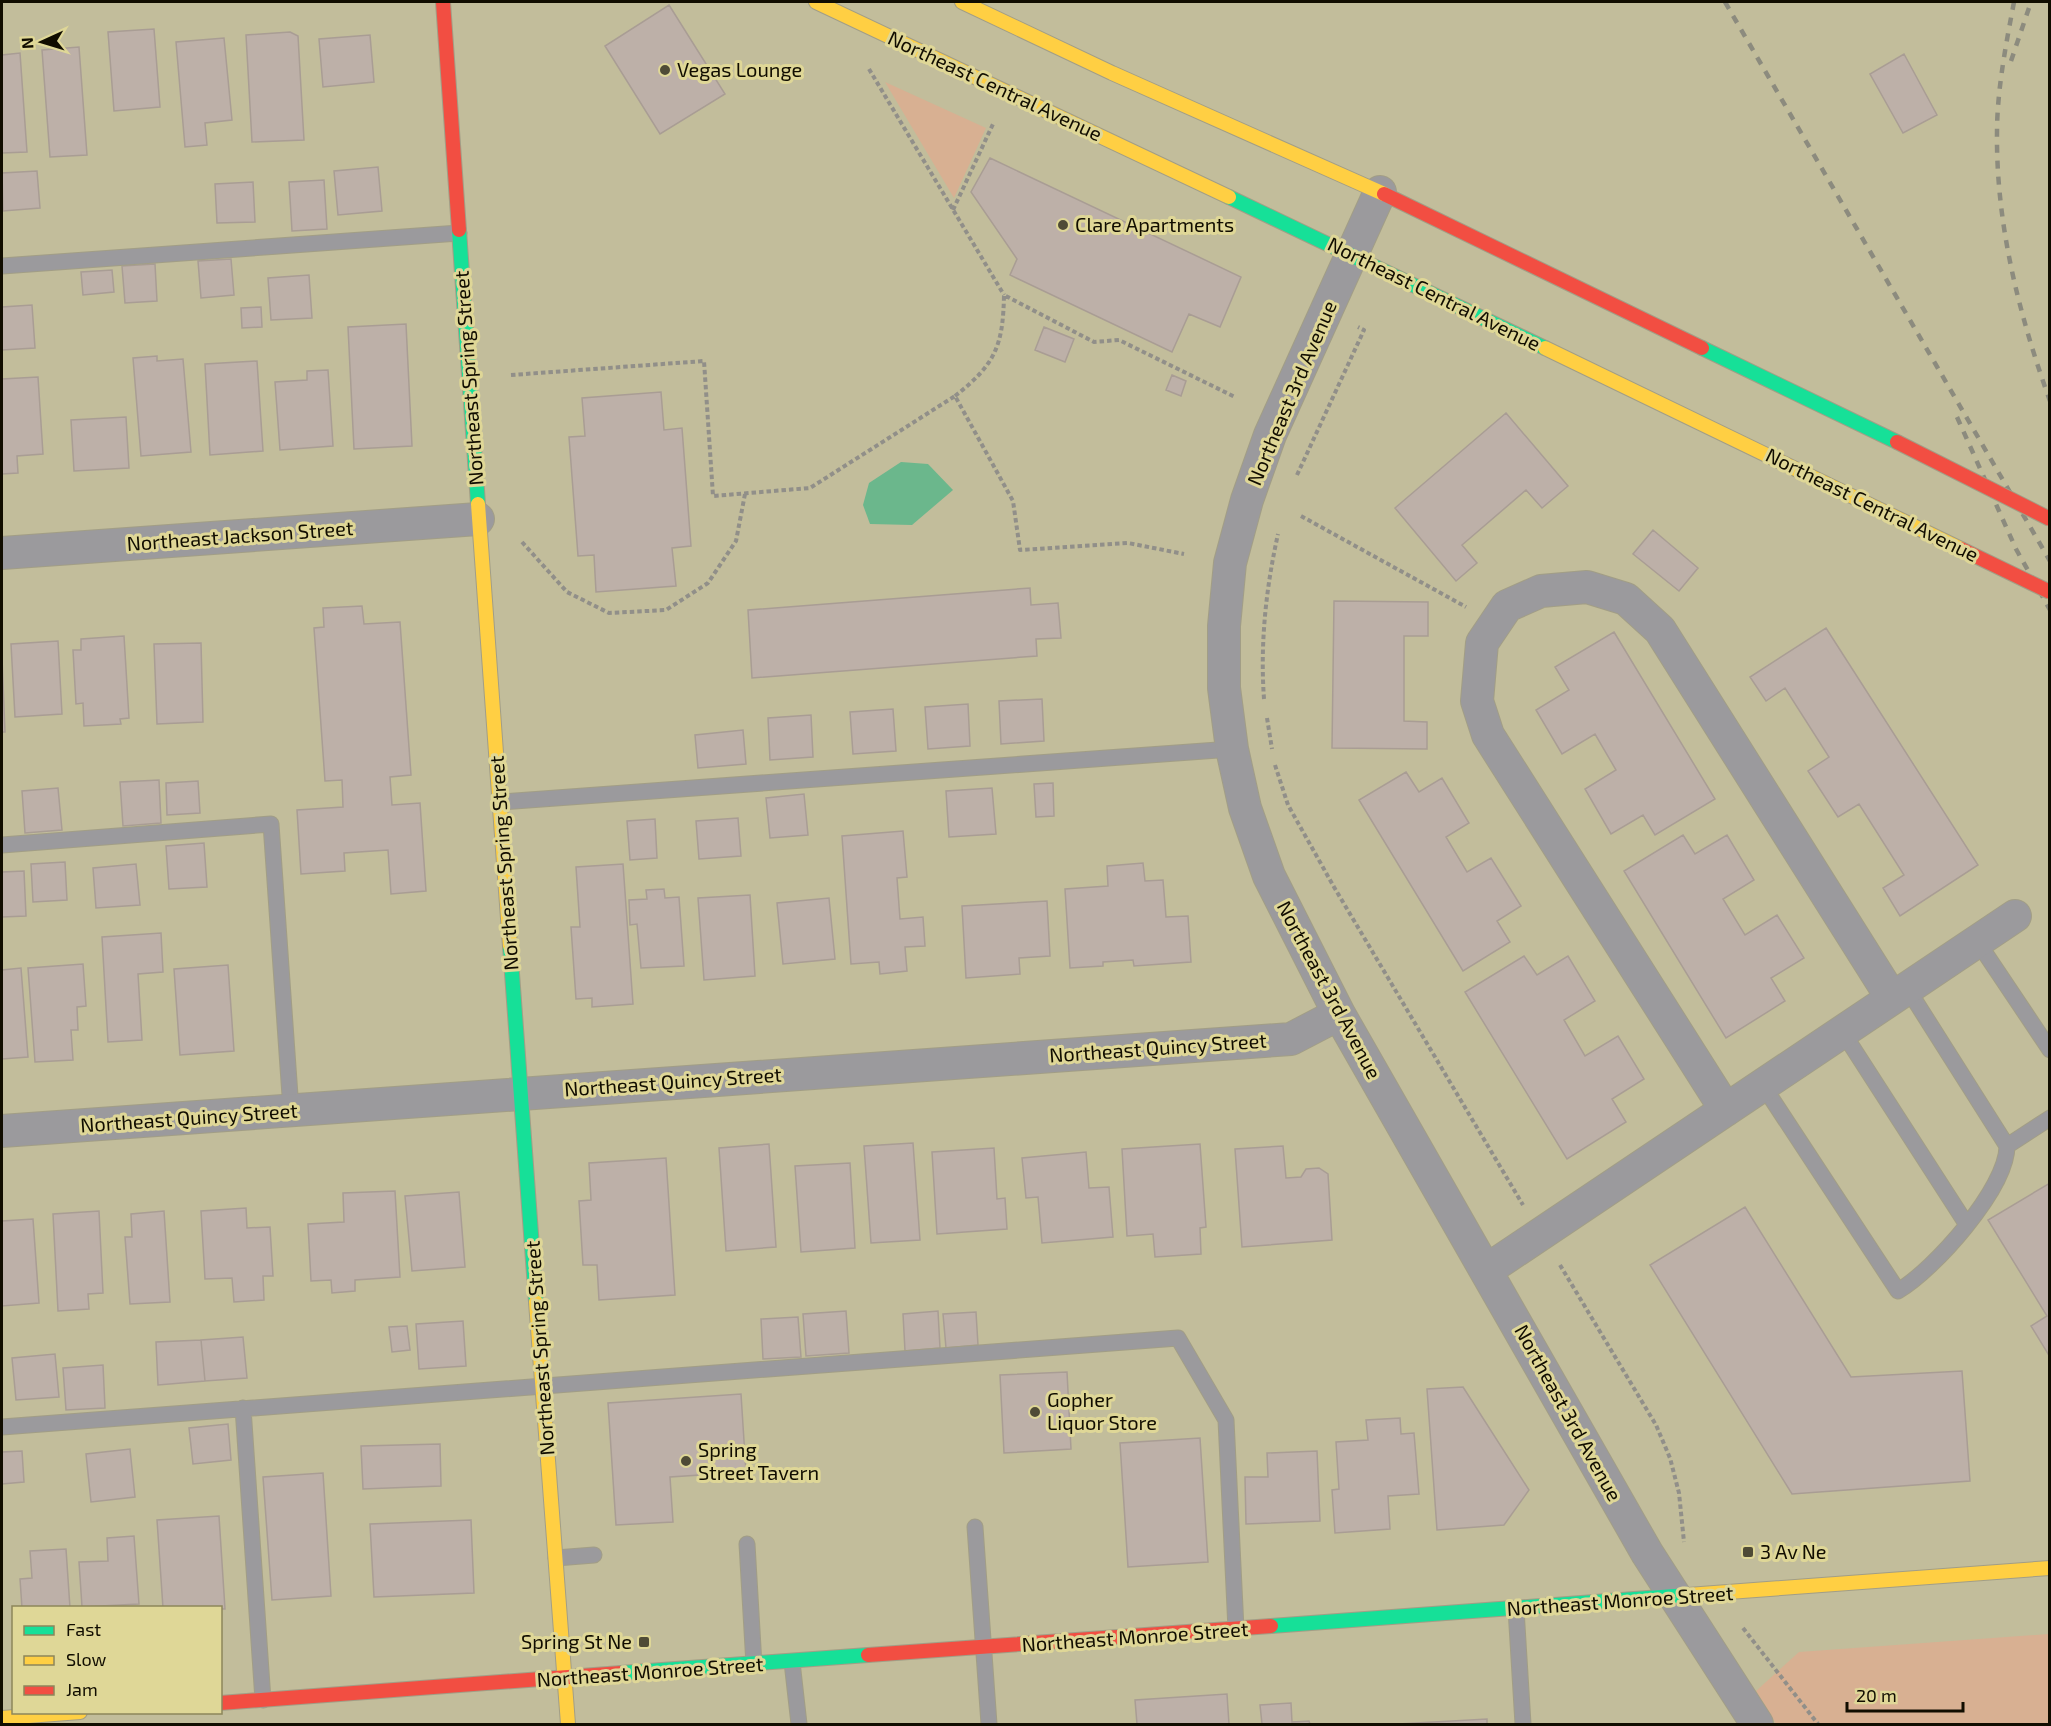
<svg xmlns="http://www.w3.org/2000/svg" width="2051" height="1726" font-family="'Exo 2',sans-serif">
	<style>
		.green { fill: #d8b092 }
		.water { fill: #6bb78c }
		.building { fill: #bdb0a8; stroke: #a99d94; stroke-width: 1.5 }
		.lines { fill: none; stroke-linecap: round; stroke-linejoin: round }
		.lane-casing { stroke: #a29e86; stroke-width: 17 }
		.street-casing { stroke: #a29e86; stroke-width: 34 }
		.fast-casing { stroke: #a29e86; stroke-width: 16 }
		.slow-casing { stroke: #a29e86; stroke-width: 16 }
		.jam-casing { stroke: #a29e86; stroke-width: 16 }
		.path { stroke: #918f89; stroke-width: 4; stroke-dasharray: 4.5 3; stroke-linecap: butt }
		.lane { stroke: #9b9a9d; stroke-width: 15 }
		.street { stroke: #9b9a9d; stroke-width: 32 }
		.fast { stroke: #16e098; stroke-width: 14 }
		.slow { stroke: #ffcf43; stroke-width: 14 }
		.jam { stroke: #f24e42; stroke-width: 14 }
		.rail { stroke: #8c8b7e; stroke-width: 4.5; stroke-dasharray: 8 8; stroke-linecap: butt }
		.jam-bridge-casing { stroke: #a29e86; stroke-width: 16; stroke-linecap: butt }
		.jam-bridge { stroke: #f24e42; stroke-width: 14 }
		.poi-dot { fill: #4f4b36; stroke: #dfd797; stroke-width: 2 }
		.labels { text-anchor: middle; stroke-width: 6; stroke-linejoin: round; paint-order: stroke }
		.poi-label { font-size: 20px; fill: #110d00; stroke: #dfd797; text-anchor: start }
		.street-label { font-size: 20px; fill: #110d00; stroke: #dfd797 }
	</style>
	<rect width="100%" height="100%" fill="#c2bd9b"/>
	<path class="green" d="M885,82L986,128L954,198Z
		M2049,1634V1724H1776L1756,1691L1799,1652Z"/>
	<path class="water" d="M901,462L928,464L953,490L912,525L870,524L863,505L869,483Z"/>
	<path class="building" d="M669,5L725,94L660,134L605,46Z
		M154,29L160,107L114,111L108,32Z
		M290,32L298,36L304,140L252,142L246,35Z
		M370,35L374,82L323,87L319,39Z
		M224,38L232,120L205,123L207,145L185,147L176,42Z
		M79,47L87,155L50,157L42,50Z
		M20,53L27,152L2,153V55Z
		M1904,54L1937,115L1903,133L1870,74Z
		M990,158L1241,277L1220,327L1189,314L1172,352L1010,275L1017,259L971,192Z
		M378,167L382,211L338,215L334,171Z
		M37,171L40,208L3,211L2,173Z
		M324,180L327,229L292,231L289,182Z
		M253,182L255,222L217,223L215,184Z
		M231,259L234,295L201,298L198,261Z
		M155,264L157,301L125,303L122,266Z
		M112,270L114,292L83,295L81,272Z
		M309,275L312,318L271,320L268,278Z
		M32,305L35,348L2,350V307Z
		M261,307L262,327L242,328L241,308Z
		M406,324L412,446L354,449L348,327Z
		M1044,327L1074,339L1065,362L1035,350Z
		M157,356V361L183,359L191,452L141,456L133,358Z
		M257,361L263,451L210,455L205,364Z
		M328,370L333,446L280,450L275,382L307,380V371Z
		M1172,375L1186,381L1181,396L1166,390Z
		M38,377L43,454L17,456L18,473L2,474V379Z
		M661,392L664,430L682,428L691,546L672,548L676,586L596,592L594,555L578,556L569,437L585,436L582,398Z
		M1506,413L1568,486L1542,508L1526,490L1462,545L1477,563L1456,581L1395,508Z
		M126,417L129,468L74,471L71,420Z
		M1653,530L1698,568L1679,591L1633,554Z
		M1030,588L1031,605L1058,603L1061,638L1036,639L1037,656L752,678L748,610Z
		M1334,601L1428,602V636H1404V721L1427,722V749L1332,748Z
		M362,606L364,624L400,622L411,775L390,777L392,805L420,803L426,891L391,894L388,850L344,853L345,871L301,874L297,810L343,807L342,780L325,781L314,628L324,627L323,608Z
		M1826,628L1978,865L1900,916L1883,888L1904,875L1859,804L1838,817L1808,771L1829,757L1785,688L1766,701L1750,677Z
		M1614,632L1715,799L1655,835L1643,815L1611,834L1585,789L1616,770L1595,734L1562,754L1536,710L1569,690L1555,667Z
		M124,636L129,718L120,719L121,724L84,726L83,703L76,704L73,650H81V639Z
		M58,641L62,714L15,717L11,644Z
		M201,643L203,722L157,724L154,644Z
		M2,658L5,732H2Z
		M1042,699L1044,741L1001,744L999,701Z
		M968,704L970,746L928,749L925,707Z
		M893,709L896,751L853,754L850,712Z
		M811,715L813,757L770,760L768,718Z
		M743,730L746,764L698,768L695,735Z
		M1406,772L1419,792L1442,778L1469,823L1446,837L1467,872L1491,858L1521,906L1497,921L1510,942L1463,971L1359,800Z
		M159,780L161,823L123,826L120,782Z
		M198,781L200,813L167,815L166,783Z
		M1053,783L1054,816L1036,817L1034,784Z
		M58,788L62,830L25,833L22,791Z
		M992,788L996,834L949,837L946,791Z
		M804,794L808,835L770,838L766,798Z
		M738,818L741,856L699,859L696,821Z
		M655,819L657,858L630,860L627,821Z
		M903,831L907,877L897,878L900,919L923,917L925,946L905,947L907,971L880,974L879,962L851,964L842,836Z
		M1683,835L1695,854L1727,835L1754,880L1723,899L1745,935L1777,915L1804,958L1771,978L1785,1001L1726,1038L1624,871Z
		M204,843L207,887L169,889L166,846Z
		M65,862L67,900L33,902L31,864Z
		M1143,863L1145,881L1163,880L1166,917L1188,916L1191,962L1134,966L1133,960L1103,962V966L1070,968L1065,889L1108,886L1107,866Z
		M136,864L140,905L96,908L93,868Z
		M623,864L633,1004L592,1007V998L576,999L571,927H580L576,867Z
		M24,871L26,916L2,917V872Z
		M664,889L665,898L679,897L684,966L641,968L637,924L630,925L629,900L647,899L646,890Z
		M750,895L755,976L704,980L698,898Z
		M829,898L835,959L783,964L777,903Z
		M1047,901L1050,956L1019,958L1020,974L966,978L962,906Z
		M161,933L163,972L138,974L142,1040L108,1042L102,937Z
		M1524,956L1537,975L1568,956L1595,1001L1564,1020L1585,1056L1618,1036L1644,1079L1612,1099L1626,1122L1567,1159L1465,992Z
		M83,964L86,1006L77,1007L78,1030H71L73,1060L35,1062L28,968Z
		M228,965L234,1051L180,1055L174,969Z
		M21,968L28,1057L2,1059V970Z
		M913,1143L920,1240L871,1243L864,1146Z
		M769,1144L776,1247L726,1251L719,1148Z
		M1200,1144L1206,1227L1200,1228L1201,1254L1155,1257L1153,1234L1127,1236L1122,1149Z
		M1283,1146L1286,1178L1301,1177L1306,1169L1319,1168L1328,1174L1332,1240L1242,1247L1235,1149Z
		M994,1148L997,1199L1005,1198L1007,1229L937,1234L932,1152Z
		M1086,1152L1089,1188L1109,1187L1113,1237L1042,1243L1038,1197L1026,1198L1022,1158Z
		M666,1158L675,1295L599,1300L597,1265H583L579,1201L591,1200L589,1163Z
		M850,1163L855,1248L801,1252L795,1166Z
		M2050,1183V1357L2031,1326L2047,1316L1988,1220Z
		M395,1191L400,1277L355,1280V1291L332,1293L331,1280L311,1281L308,1224L344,1222L343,1193Z
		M459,1192L465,1267L412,1271L405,1196Z
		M1745,1207L1851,1377L1962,1371L1970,1481L1792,1494L1650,1265Z
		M246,1208L247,1228L270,1227L273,1276H263L264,1300L234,1302L232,1278L205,1279L201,1211Z
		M99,1211L103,1293L88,1294L89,1309L58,1311L53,1214Z
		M164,1211L170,1302L130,1304L125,1237H132L131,1214Z
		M33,1219L39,1303L2,1306V1221Z
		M846,1311L849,1353L806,1356L803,1314Z
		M938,1311L940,1348L905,1351L903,1314Z
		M976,1312L978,1345L946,1348L943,1314Z
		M798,1317L801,1357L763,1359L761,1319Z
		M463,1321L466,1366L419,1369L416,1324Z
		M407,1326L410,1350L392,1352L389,1327Z
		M243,1337L247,1378L205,1381L201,1340Z
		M201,1340L205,1381L158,1385L156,1342Z
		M55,1354L59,1397L16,1400L12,1358Z
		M103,1365L105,1408L66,1410L63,1368Z
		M1067,1372L1071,1449L1004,1453L1000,1375Z
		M1463,1387L1529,1490L1504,1525L1437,1530L1427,1389Z
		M741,1394L746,1472L670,1477L673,1522L616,1525L608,1403Z
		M1400,1418L1401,1434L1414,1433L1419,1494L1388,1496L1390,1529L1335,1533L1332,1490L1339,1489L1336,1442L1368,1440L1366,1420Z
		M228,1424L231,1460L193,1464L189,1428Z
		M1200,1438L1208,1562L1128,1567L1120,1443Z
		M440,1444L441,1486L363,1489L361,1446Z
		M130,1449L135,1497L91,1502L86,1454Z
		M22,1451L24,1482L2,1484V1452Z
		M1317,1451L1320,1521L1246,1524L1245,1477H1268L1267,1453Z
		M323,1473L331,1596L272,1600L263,1477Z
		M219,1516L225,1609L163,1608L157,1520Z
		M471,1520L474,1593L374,1597L370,1524Z
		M134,1536L139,1604L82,1607L79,1562L108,1561L107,1538Z
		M66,1549L70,1608H22L20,1579L32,1578L30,1551Z
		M1227,1694L1229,1724H1137L1135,1700Z
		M1291,1703L1292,1722L1309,1721L1310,1724H1262L1260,1705Z
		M1487,1719V1724H1398Z"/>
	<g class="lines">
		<defs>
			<path id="lane" d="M2,266L459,233
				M500,802L1232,749
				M2,845L271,824L291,1110
				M1977,941L2050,1050
				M1842,1031L1967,1225
				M1762,1084L1898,1291C1934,1270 2007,1188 2007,1146L1907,988
				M2007,1146L2050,1118
				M243,1408L263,1700
				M2,1427L1178,1338L1226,1420L1236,1629
				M975,1527L989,1724
				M747,1544L754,1665
				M556,1558L594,1555
				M1516,1609L1523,1724
				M792,1662L799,1724"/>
			<path id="street" d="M1380,192L1270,435L1247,500L1230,563L1224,626V688L1232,749L1245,808L1269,876L1339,1014L1647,1553L1757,1724
				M2,553L478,519
				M1726,1110L1488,735L1477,701L1482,643L1507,606L1541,591L1587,587L1626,599L1660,630L1892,998
				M2,1131L1291,1039L1339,1014
				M1487,1270L2015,916"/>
			<path id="fast" d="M1229,197L1545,348
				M459,230L478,504
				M1702,348L1897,442
				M510,946L536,1302
				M1271,1626L1688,1595
				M621,1673L868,1655"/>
			<path id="slow" d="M816,2L1229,197
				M962,2L1112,73L1384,194
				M1545,348L1961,549
				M478,504L510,946
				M536,1302L568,1724
				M1688,1595L2050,1568
				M2,1718L80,1712"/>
			<path id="jam" d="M443,2L459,230
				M1384,194L1702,348
				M868,1655L1271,1626
				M220,1703L621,1673"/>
		</defs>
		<use href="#lane" class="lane-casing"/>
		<use href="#street" class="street-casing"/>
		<use href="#fast" class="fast-casing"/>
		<use href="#slow" class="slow-casing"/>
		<use href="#jam" class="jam-casing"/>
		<path class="path" d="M869,69L1004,295
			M953,210L993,124
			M511,375L704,361L713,496L810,488L955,396L1013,501L1020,550L1128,543L1184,554
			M955,396C996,364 1003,345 1004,295L1094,342L1119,340L1235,397
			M1297,475L1364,330L1358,327
			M1301,516L1466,607
			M522,542L567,592L609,613L666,610L708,583L736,541L745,494
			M1264,699C1260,643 1266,588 1278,534
			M1267,718L1272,749
			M1275,765L1288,805L1334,887L1523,1205
			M1560,1265L1656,1425L1670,1458L1679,1493L1684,1542
			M1743,1628L1818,1724"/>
		<use href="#lane" class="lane"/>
		<use href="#street" class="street"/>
		<use href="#fast" class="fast"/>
		<use href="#slow" class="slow"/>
		<use href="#jam" class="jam"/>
		<path class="rail" d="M1725,2L2050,561
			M2014,2C2006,44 1997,90 1997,133C1996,224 2019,315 2050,401
			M2011,61L2031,2
			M1957,417L2016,549L2050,610"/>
		<defs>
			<path id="jam-bridge" d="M1897,442L2050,519
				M1961,549L2050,592"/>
		</defs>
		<use href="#jam-bridge" class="jam-bridge-casing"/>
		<use href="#jam-bridge" class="jam-bridge"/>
	</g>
	<g class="poi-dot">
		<circle cx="665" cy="70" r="6"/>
		<circle cx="1063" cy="225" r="6"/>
		<circle cx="1035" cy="1412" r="6"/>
		<circle cx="686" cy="1461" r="6"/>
		<rect x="1742" y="1546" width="12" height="12" rx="3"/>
		<rect x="638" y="1636" width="12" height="12" rx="3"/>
	</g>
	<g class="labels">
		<g class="poi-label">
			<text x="677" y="77">Vegas Lounge</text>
			<text x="1075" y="232">Clare Apartments</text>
			<text x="1047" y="1407">Gopher<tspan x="1047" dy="23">Liquor Store</tspan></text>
			<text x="698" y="1457">Spring<tspan x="698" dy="23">Street Tavern</tspan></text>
			<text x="1760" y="1559">3 Av Ne</text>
			<text x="632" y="1649" text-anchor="end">Spring St Ne</text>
		</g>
		<g class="street-label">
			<text transform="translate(995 86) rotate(25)" y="7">Northeast Central Avenue</text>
			<text transform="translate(1434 294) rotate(26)" y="7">Northeast Central Avenue</text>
			<text transform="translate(469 378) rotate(-94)" y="7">Northeast Spring Street</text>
			<text transform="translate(1292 393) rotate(-67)" y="7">Northeast 3rd Avenue</text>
			<text transform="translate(1872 505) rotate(26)" y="7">Northeast Central Avenue</text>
			<text transform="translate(240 536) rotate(-4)" y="7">Northeast Jackson Street</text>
			<text transform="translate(504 863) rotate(-94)" y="7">Northeast Spring Street</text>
			<text transform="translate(1329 990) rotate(62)" y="7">Northeast 3rd Avenue</text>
			<text transform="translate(1158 1048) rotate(-4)" y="7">Northeast Quincy Street</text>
			<text transform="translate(673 1082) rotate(-4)" y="7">Northeast Quincy Street</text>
			<text transform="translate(189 1118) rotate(-4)" y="7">Northeast Quincy Street</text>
			<text transform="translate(540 1348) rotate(-94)" y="7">Northeast Spring Street</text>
			<text transform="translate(1568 1413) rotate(61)" y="7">Northeast 3rd Avenue</text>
			<text transform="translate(1620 1601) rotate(-4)" y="7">Northeast Monroe Street</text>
			<text transform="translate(1135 1637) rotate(-4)" y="7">Northeast Monroe Street</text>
			<text transform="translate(650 1672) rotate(-4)" y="7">Northeast Monroe Street</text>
		</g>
	</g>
	<rect width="2051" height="1726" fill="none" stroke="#110d00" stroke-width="6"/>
	<rect x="12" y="1606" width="210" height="108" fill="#dfd797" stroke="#8d865b" stroke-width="1.5"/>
	<rect x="24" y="1626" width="30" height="9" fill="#16e098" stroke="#8d865b" stroke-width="1.5"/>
	<text x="66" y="1636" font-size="18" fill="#110d00">Fast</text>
	<rect x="24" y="1656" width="30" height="9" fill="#ffcf43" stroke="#8d865b" stroke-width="1.5"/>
	<text x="66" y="1666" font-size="18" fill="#110d00">Slow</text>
	<rect x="24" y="1686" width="30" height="9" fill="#f24e42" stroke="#8d865b" stroke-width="1.5"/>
	<text x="66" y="1696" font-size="18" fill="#110d00">Jam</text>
	<g transform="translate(42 42) rotate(266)" stroke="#dfd797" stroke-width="4.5" paint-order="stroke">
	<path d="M0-4.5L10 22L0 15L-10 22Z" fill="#110d00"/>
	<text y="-9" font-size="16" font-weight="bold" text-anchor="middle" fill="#110d00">N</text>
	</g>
	<path d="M1847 1702v9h116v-9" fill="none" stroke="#110d00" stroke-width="3"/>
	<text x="1856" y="1702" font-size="18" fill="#110d00" stroke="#dfd797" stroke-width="4.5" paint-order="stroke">20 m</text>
</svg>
